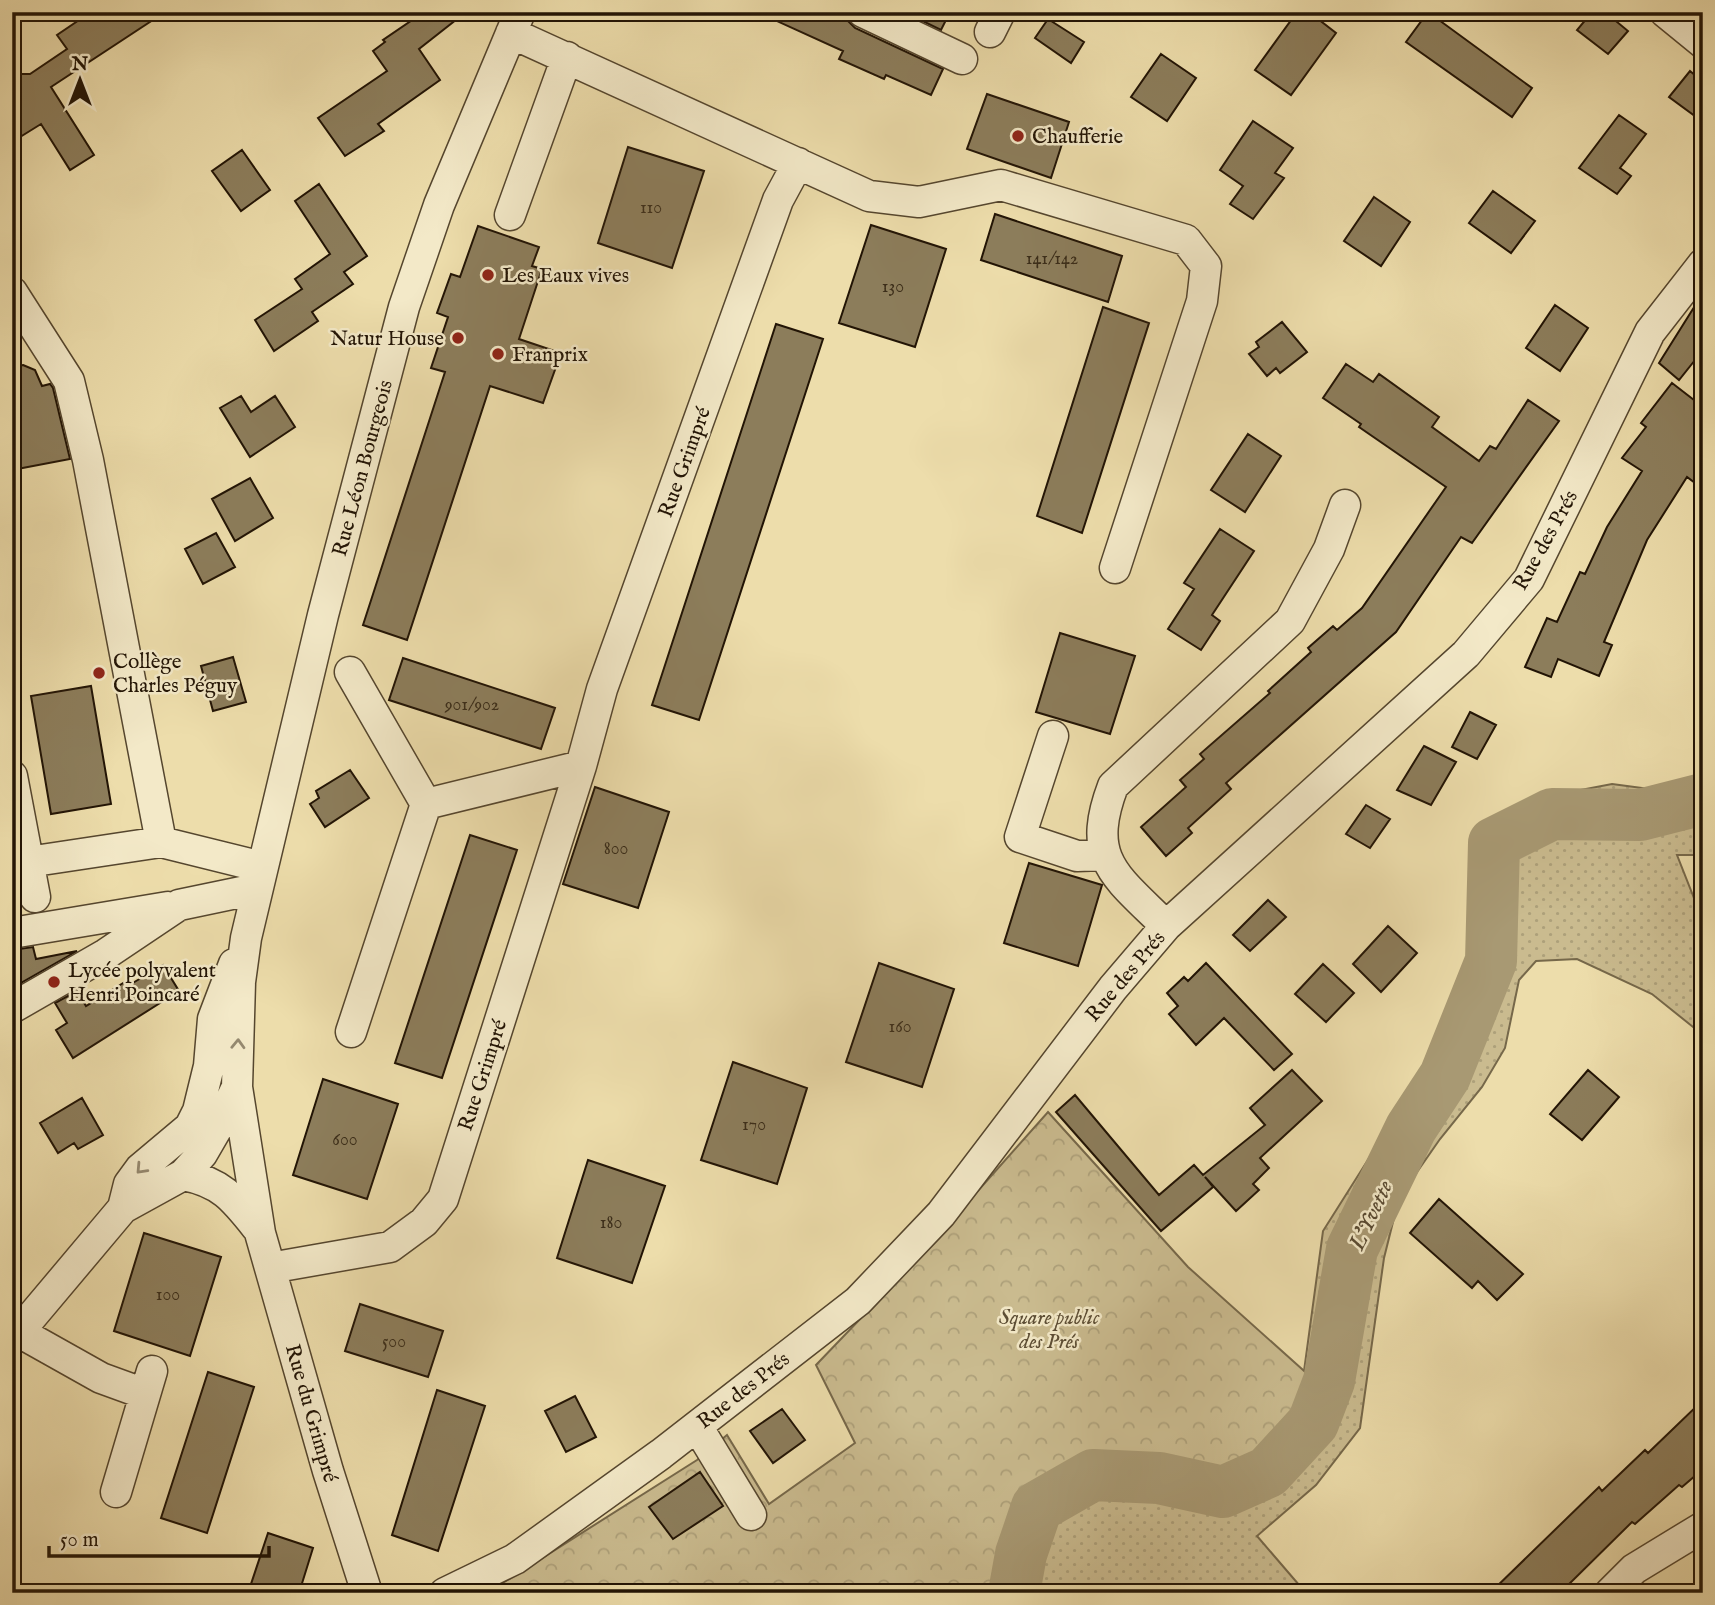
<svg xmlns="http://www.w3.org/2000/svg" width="1715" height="1605" font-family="'IM FELL English',serif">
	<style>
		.grass { fill: url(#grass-dots); stroke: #76684a; stroke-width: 2 }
		.park { fill: url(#park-crowns); stroke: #76684a; stroke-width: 2 }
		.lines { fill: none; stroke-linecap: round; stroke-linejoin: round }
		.river { stroke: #a89973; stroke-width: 52 }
		.building { fill: #8c7d5b; stroke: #221405; stroke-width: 2 }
		.minor-casing { stroke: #55462e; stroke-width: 33 }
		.minor { stroke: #f3e9c8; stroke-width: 30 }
		.oneway { stroke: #958970 }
		.poi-dot { fill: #8f2418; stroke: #f3e9c8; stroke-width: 2.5 }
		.labels { text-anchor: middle; stroke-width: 5; stroke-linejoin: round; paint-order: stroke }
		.number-label { font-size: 18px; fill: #3c2e1a }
		.poi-label { font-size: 21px; fill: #221405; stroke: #f3e9c8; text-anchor: start }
		.street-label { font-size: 21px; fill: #221405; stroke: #f3e9c8 }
		.park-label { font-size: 21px; font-style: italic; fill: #5d4e35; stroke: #f3e9c8 }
		.water-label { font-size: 23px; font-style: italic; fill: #584931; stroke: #f3e9c8 }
	</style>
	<defs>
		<pattern id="grass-dots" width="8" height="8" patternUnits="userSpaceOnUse" patternTransform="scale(1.75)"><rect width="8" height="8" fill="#cabb8f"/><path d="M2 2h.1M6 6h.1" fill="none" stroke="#ada07a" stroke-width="1.8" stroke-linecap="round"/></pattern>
		<pattern id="park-crowns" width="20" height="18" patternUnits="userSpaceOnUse" patternTransform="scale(1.75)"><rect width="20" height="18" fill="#cabb8f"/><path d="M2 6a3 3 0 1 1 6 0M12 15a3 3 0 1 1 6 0" fill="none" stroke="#ada07a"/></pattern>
	</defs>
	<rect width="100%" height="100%" fill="#edddab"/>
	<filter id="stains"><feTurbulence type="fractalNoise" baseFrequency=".00286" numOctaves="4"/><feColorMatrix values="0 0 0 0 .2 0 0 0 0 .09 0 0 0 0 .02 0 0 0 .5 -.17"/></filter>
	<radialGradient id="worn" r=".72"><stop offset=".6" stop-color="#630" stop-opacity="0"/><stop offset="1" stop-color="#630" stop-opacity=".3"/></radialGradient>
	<path class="grass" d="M1612,784L1672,792L1703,784V855H1677L1703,921V1035L1652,994L1577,959L1536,961L1519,980L1505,1048L1482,1087L1440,1139L1399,1198L1384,1258L1360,1428L1316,1485L1257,1536L1306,1593H1003L1007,1519L1054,1473L1103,1468L1220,1486L1322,1387L1304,1371L1323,1231L1395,1117L1445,1056L1471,967L1479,909L1483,840L1512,813L1565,793Z"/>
	<path class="park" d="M1048,1112L1188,1267L1322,1387L1307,1419L1258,1466L1220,1486L1103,1468L1054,1473L1007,1519L1003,1593H487L697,1460L727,1435L769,1504L855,1443L816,1365L912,1265Z"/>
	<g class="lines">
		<path class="river" d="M1014,1593L1021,1554L1037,1507L1093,1475L1159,1478L1223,1492L1268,1472L1313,1423L1329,1381L1352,1249L1411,1128L1445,1076L1491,961L1494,843L1552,814L1640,815L1703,799"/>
	</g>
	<path class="building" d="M91,12H165L51,87L94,155L70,170L41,124L12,142V85L21,74H30L67,49L57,35Z
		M424,12H466L419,49L440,80L378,124L384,131L345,156L318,118L387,71L373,51L385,42L383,40Z
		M757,12H846L848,21L855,28L943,69L931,95L886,75L884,79L839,59L843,51Z
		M904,12H950L941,30Z
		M1297,12H1309L1336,33L1291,95L1255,70Z
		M1428,12L1532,88L1512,117L1406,42Z
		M1592,12H1605L1628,31L1608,54L1577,30Z
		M1048,19L1084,42L1071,63L1035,38Z
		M1161,54L1196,78L1167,121L1131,97Z
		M1690,71L1703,82V122L1669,97Z
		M987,94L1069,122L1051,178L967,149Z
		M1619,115L1646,134L1620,168L1631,176L1617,194L1579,168Z
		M1253,121L1293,148L1275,173L1284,178L1253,219L1230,204L1243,186L1220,170Z
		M628,147L704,171L672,268L598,243Z
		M242,150L270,190L241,211L212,171Z
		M319,184L367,256L344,272L353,284L312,312L318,321L274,351L255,320L302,289L295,279L330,254L295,201Z
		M1493,191L1535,221L1511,253L1469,223Z
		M1374,197L1410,222L1381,266L1344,241Z
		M995,214L1122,256L1108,302L981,260Z
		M871,225L946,249L915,347L839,323Z
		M478,226L539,247L532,266L542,269L519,339L561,353L543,403L490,386L407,640L363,625L445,372L431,368L448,317L437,313L451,274L460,277Z
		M1703,293V350L1679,380L1659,363Z
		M1555,305L1588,328L1560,371L1526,348Z
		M1103,307L1149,323L1082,533L1037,516Z
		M1282,322L1307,352L1280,373L1276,368L1267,376L1249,354L1259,347L1256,342Z
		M776,324L823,339L699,720L652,705Z
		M1346,364L1373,382L1379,374L1439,417L1432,427L1479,461L1490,446L1496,449L1528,400L1559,421L1472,543L1461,537L1396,632L1226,783L1231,789L1188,828L1192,833L1166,856L1141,827L1186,787L1180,780L1204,759L1200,754L1270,693L1268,691L1311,652L1308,648L1333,626L1337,630L1362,608L1446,487L1359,427L1361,424L1323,398Z
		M23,365L35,370L42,386L50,384L53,388L70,459L12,470V367Z
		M1672,383L1703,407V489L1687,477L1647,540L1604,642L1612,645L1599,676L1558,659L1551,677L1525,667L1547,618L1557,622L1580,572L1585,574L1607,527L1642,471L1622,458L1646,427L1641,423Z
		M241,396L251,412L275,396L295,427L250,457L220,408Z
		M1248,434L1281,456L1245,512L1211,490Z
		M250,478L273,518L235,541L212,499Z
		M1220,529L1254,551L1212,615L1220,621L1201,650L1168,629L1194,589L1184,583Z
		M216,533L235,567L203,584L185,549Z
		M1060,633L1135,656L1110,734L1036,712Z
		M233,657L246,702L213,711L201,666Z
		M403,658L555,708L541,749L389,700Z
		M91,686L111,804L51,814L31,696Z
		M1470,712L1496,725L1477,759L1452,747Z
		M1424,746L1456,762L1431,805L1397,790Z
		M350,770L369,798L325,827L310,804L319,798L316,791Z
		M595,787L669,812L638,908L563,884Z
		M1366,805L1390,819L1370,848L1346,834Z
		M470,835L517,850L442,1078L395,1063Z
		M1029,863L1102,885L1078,966L1004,943Z
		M1268,900L1286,917L1250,951L1233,935Z
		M1388,926L1417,953L1381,992L1353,964Z
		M33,947L36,959L77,951L12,988V950Z
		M879,963L954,989L922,1087L846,1062Z
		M1206,963L1292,1054L1274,1070L1224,1018L1196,1045L1169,1014L1178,1006L1167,993L1184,977L1188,981Z
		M1323,964L1354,993L1326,1022L1295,994Z
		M163,965L179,991L73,1058L56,1030L67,1023L55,1003L77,991L86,1006L128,980L131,984Z
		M733,1062L807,1088L777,1184L701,1160Z
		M1292,1070L1322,1101L1260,1158L1269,1168L1253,1184L1259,1190L1236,1211L1205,1177L1213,1187L1161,1231L1056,1112L1075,1095L1159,1195L1194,1165L1203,1175L1265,1125L1250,1108Z
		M1588,1070L1619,1097L1582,1140L1550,1114Z
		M323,1079L398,1104L367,1199L293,1175Z
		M82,1098L103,1135L78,1149L74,1143L58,1153L40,1123Z
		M588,1160L665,1186L632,1283L557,1258Z
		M1439,1199L1523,1274L1497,1300L1478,1281L1472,1288L1410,1233Z
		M144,1233L221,1257L190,1356L114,1331Z
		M360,1304L443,1331L428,1377L345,1351Z
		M208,1372L254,1387L207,1533L161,1518Z
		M437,1390L485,1406L438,1551L392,1535Z
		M575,1396L596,1437L566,1452L545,1411Z
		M1703,1400V1469L1682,1487L1679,1485L1635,1524L1632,1522L1560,1593H1490L1599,1487L1602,1491L1645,1450L1648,1453Z
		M782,1409L805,1440L773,1463L750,1431Z
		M700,1472L723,1506L673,1539L649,1507Z
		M268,1533L313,1548L299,1593H248Z"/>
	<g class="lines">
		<defs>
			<path id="minor" d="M863,12L962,59
				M1665,12L1703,43
				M990,32L1000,12
				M511,33L869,196L919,202L1001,185L1186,240L1206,266L1202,301L1115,568
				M510,215L567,57
				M12,292L69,381L88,460L161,842
				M350,672L426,804L351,1032
				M1053,736L1020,837L1077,856L1104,855
				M12,776L35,897
				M426,804L581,766
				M28,862L161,842L262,867
				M1166,926C1116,876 1085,860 1113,786L1290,621L1329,549L1345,505
				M12,933L168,907
				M12,1008L106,954L179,905L256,889
				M237,1087L260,1233L328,1471L367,1593
				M183,1175C222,1182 235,1200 258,1229
				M123,1208L129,1184L140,1169L190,1127L198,1111L209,1066L213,1019L234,964
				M270,1268L390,1247L424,1222L443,1199L581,766L602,689L778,200L798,163
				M19,1332L101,1378L145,1394
				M12,1340L123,1208L183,1175L202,1154L220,1123L237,1087L240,982L246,938L323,615L404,307L439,205L520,12
				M697,1426L751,1515
				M116,1492L152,1371
				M445,1593L515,1559L661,1454L858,1301L941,1214L1113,988L1166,926L1466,654L1529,579L1650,332L1703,264
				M1610,1593L1634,1569L1703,1527"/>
		</defs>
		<use href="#minor" class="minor-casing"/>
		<use href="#minor" class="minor"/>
	</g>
	<defs><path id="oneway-chevron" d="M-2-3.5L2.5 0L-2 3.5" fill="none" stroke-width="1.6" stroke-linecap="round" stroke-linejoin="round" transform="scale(1.75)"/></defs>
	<g class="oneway">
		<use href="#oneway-chevron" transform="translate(238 1044) rotate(-88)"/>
		<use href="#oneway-chevron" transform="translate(141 1169) rotate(133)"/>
	</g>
	<g class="poi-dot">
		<circle cx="1018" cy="136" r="7"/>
		<circle cx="488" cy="275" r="7"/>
		<circle cx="458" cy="338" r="7"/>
		<circle cx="498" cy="354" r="7"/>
		<circle cx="99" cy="673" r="7"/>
		<circle cx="54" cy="982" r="7"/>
	</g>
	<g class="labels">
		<g class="number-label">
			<text x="651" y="213">110</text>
			<text x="1052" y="264">141/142</text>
			<text x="893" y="292">130</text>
			<text x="472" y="710">901/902</text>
			<text x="616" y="854">800</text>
			<text x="900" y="1032">160</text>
			<text x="754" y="1130">170</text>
			<text x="345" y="1145">600</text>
			<text x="611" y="1228">180</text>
			<text x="168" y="1300">100</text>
			<text x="394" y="1347">500</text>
		</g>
		<g class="poi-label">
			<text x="1032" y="143">Chaufferie</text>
			<text x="502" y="282">Les Eaux vives</text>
			<text x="444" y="345" text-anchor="end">Natur House</text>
			<text x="512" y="361">Franprix</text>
			<text x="113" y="668">Collège<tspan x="113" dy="24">Charles Péguy</tspan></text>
			<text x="68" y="977">Lycée polyvalent<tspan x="68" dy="24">Henri Poincaré</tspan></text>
		</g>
		<g class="street-label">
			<text transform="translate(684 462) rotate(-70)" y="7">Rue Grimpré</text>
			<text transform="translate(362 468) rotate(-75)" y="7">Rue Léon Bourgeois</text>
			<text transform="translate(1545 540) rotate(-61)" y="7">Rue des Prés</text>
			<text transform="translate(1125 976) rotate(-50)" y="7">Rue des Prés</text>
			<text transform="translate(482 1075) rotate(-72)" y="7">Rue Grimpré</text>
			<text transform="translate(743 1390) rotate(-38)" y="7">Rue des Prés</text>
			<text transform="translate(312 1413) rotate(74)" y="7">Rue du Grimpré</text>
		</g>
		<g class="park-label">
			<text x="1049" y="1324">Square public<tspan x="1049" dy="24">des Prés</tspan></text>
		</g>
		<g class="water-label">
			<text transform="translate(1370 1215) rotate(-65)" y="8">L'Yvette</text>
		</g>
	</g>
	<rect width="1715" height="1605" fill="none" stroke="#edddab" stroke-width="42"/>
	<rect x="14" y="14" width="1687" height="1577" fill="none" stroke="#221405" stroke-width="3.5"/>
	<rect x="21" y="21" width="1673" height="1563" fill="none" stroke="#221405" stroke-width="2"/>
	<g transform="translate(80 80)" stroke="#f3e9c8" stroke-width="5" paint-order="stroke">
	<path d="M0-5L12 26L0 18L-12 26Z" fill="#221405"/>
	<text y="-10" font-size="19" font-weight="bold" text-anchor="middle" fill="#221405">N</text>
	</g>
	<path d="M49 1546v10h220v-10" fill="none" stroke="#221405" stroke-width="3.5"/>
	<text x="60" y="1546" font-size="21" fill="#221405" stroke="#f3e9c8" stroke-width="5" paint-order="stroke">50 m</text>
	<rect width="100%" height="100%" filter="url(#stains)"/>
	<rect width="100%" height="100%" fill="url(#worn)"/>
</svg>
